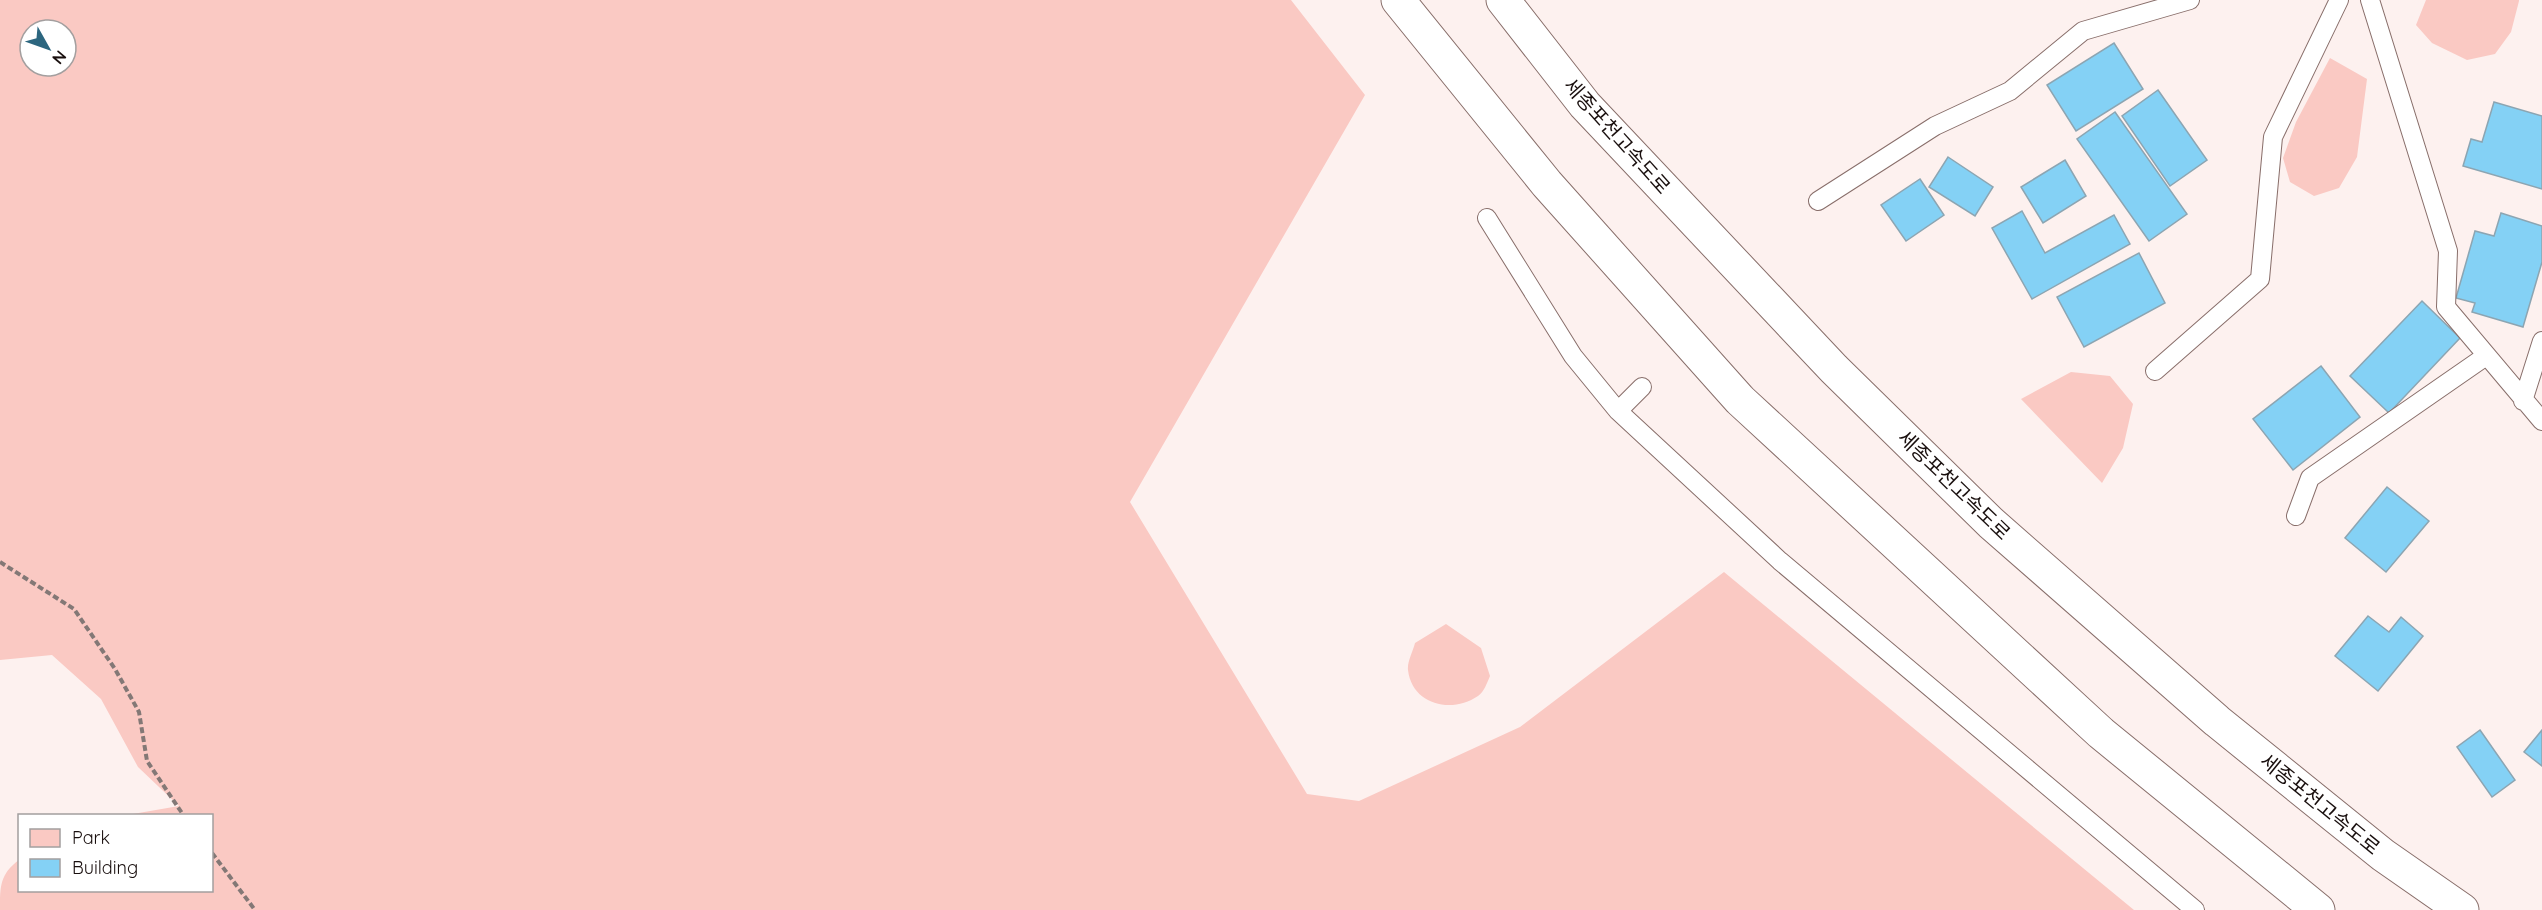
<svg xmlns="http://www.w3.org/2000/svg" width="2542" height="910" font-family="Quicksand,'Noto Sans KR',sans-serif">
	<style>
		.green { fill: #fac9c3; fill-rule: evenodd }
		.building { fill: #84d1f5; stroke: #8ca5b2; stroke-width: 1.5 }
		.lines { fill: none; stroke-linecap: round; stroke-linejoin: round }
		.service-casing { stroke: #886e6a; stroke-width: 20 }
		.motorway-casing { stroke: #886e6a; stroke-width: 35 }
		.path { stroke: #837876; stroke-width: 4; stroke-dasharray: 6 3; stroke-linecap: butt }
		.service { stroke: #fff; stroke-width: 18 }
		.motorway { stroke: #fff; stroke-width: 33 }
		.labels { text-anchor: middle; stroke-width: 4.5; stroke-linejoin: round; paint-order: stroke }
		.street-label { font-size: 20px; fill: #190f0e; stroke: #fff }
	</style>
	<rect width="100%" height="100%" fill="#fdf1ef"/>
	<path class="green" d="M0,0H1291L1365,95L1130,502L1307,794L1359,801L1520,727L1724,572L2134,910H0C0,886 0,874 19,860L20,890H212V816L127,815L179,806L138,767L101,699L52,655L0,660ZM30,30H66V66H30Z
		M2426,0H2519V1L2511,32L2495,54L2467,60L2432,43L2416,25Z
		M2330,58L2367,79L2357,157L2339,188L2314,196L2290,182L2283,158L2296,122Z
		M2071,372L2110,376L2133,404L2123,448L2102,483L2021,399Z
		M1446,624L1481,648L1490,676C1487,683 1484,692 1478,696C1452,714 1412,705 1408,670C1407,662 1413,651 1415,643Z"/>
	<path class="building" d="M2114,43L2143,89L2076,131L2047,85Z
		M2158,90L2207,160L2170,186L2122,116Z
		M2494,102L2542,116V189L2463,166L2471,139L2482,142Z
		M2115,112L2187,214L2149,241L2077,139Z
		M1948,157L1993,187L1975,216L1929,187Z
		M2065,160L2086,196L2043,223L2021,187Z
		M1920,179L1944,215L1906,241L1881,205Z
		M2022,211L2045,253L2114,215L2130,244L2032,299L1992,228Z
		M2501,213L2542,226V262L2523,327L2472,312L2475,303L2456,298L2475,231L2494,236Z
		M2139,253L2165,303L2084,347L2057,297Z
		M2422,301L2460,338L2389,413L2350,376Z
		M2321,366L2360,417L2293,470L2253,419Z
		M2387,487L2429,521L2386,572L2345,538Z
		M2368,616L2389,632L2401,617L2423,636L2378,691L2335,656Z
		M2480,730L2515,780L2492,797L2457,747Z
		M2542,730V766L2524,752Z"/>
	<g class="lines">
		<defs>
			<path id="service" d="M2370,0L2448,251L2446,307L2542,421
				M1818,201L1935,126L2010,91L2083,31L2190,0
				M1487,218L1573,356L1618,411L1780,561L2195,910
				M2155,371L2260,279L2273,137L2339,0
				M2523,401L2542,341
				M1618,411L1642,387
				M2296,516L2310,478L2486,356"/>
			<path id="motorway" d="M1398,0L1547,184L1740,400L2101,733L2318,910
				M1503,0L1585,105L1834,369L1991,523L2217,721L2383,855L2462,910"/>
		</defs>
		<use href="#service" class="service-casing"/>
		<use href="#motorway" class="motorway-casing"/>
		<path class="path" d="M0,562L74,609L115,669L139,712L147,761L184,816
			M212,853L255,910"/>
		<use href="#service" class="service"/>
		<use href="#motorway" class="motorway"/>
	</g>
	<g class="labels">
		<g class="street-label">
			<text transform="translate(1617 136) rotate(48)" y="7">세종포천고속도로</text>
			<text transform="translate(1954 485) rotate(44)" y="7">세종포천고속도로</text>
			<text transform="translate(2320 804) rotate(39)" y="7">세종포천고속도로</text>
		</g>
	</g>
	<rect x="18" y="814" width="195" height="78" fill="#ffffff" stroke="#a39f9f" stroke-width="1.5"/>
	<rect x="30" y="829" width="30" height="18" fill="#fac9c3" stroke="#a39f9f" stroke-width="1.5"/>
	<text x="72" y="844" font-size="18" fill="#190f0e">Park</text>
	<rect x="30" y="859" width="30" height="18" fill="#84d1f5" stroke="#a39f9f" stroke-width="1.5"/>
	<text x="72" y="874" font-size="18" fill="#190f0e">Building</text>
	<g transform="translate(48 48) rotate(130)"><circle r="28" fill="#ffffff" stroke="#a39f9f" stroke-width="1.5"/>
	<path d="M0-4.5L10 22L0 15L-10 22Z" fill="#2c667f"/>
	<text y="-9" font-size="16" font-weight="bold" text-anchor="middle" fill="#190f0e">N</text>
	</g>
</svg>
